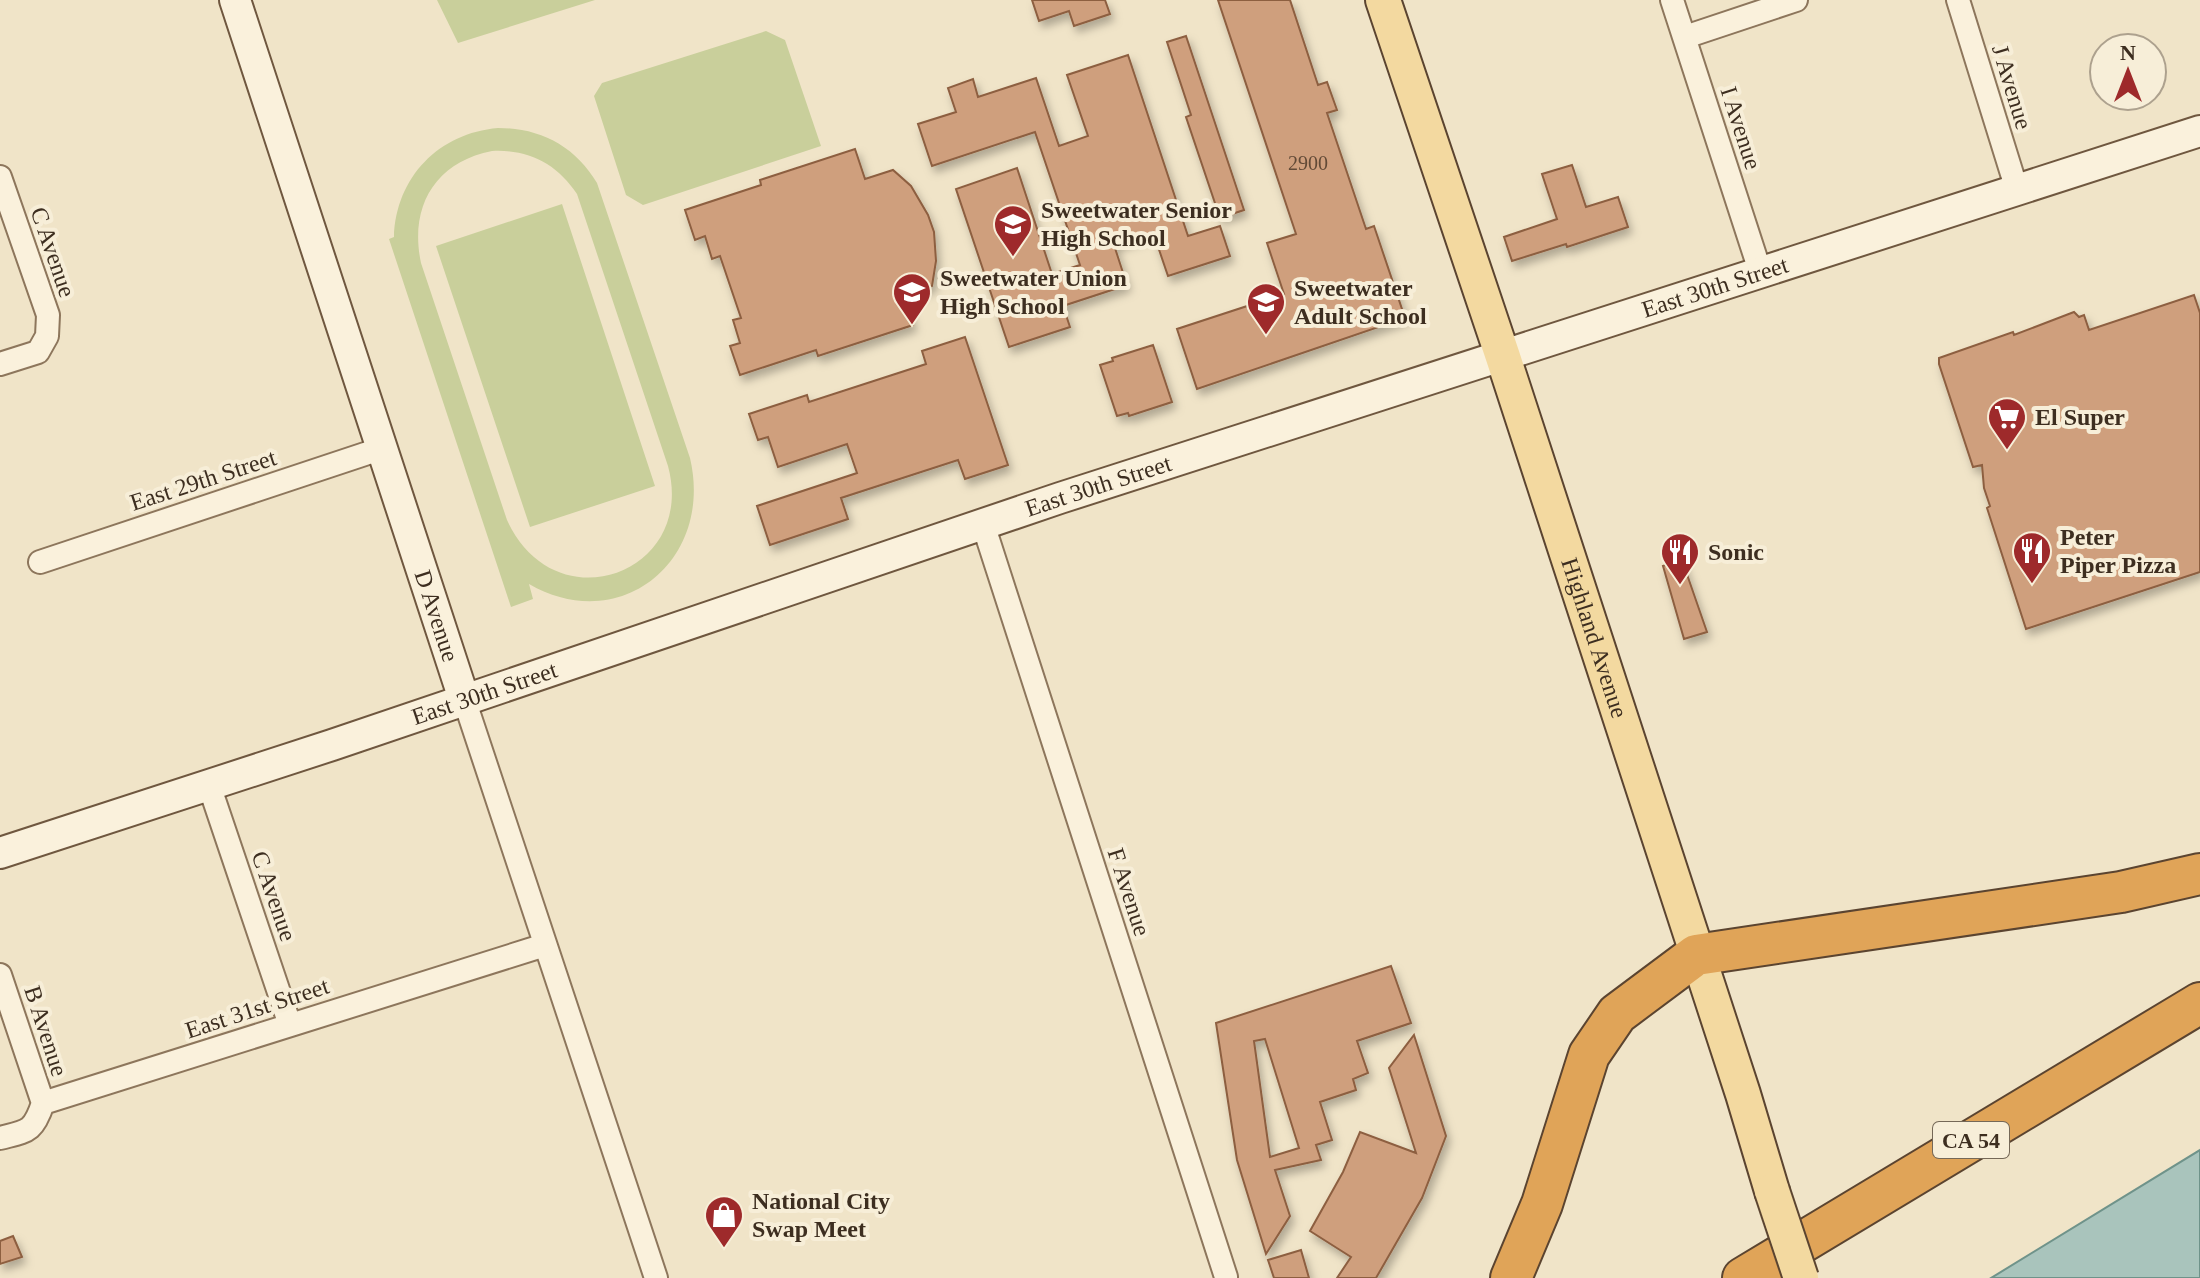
<svg xmlns="http://www.w3.org/2000/svg" width="2200" height="1278" font-family="Georgia,serif">
	<style>
		.grass { fill: #c9cf9b; fill-rule: evenodd }
		.water { fill: #a9c4bc; stroke: #6f938a; stroke-width: 2 }
		.building { fill: #cf9f7d; stroke: #8d5f41; stroke-width: 2; fill-rule: evenodd; filter: url(#shadow) }
		.lines { fill: none; stroke-linecap: round; stroke-linejoin: round }
		.street-casing { stroke: #8d765c; stroke-width: 26 }
		.secondary-casing { stroke: #6f573f; stroke-width: 34 }
		.primary-casing { stroke: #5b4430; stroke-width: 38 }
		.highway-casing { stroke: #5b4430; stroke-width: 44 }
		.street { stroke: #faf1dc; stroke-width: 22 }
		.secondary { stroke: #faf1dc; stroke-width: 30 }
		.primary { stroke: #f3d9a0; stroke-width: 34 }
		.highway { stroke: #e0a458; stroke-width: 40 }
		.primary-bridge-casing { stroke: #5b4430; stroke-width: 38; stroke-linecap: butt }
		.primary-bridge { stroke: #f3d9a0; stroke-width: 34 }
		.labels { text-anchor: middle; stroke-width: 8; stroke-linejoin: round; paint-order: stroke }
		.number-label { font-size: 20px; fill: #624a37 }
		.shield { fill: #f7eed8; stroke: #756857; stroke-width: 2 }
		.shield-label { font-size: 22px; font-weight: bold; fill: #3d2e20 }
		.street-label { font-size: 24px; fill: #3d2e20; stroke: #f7eed8 }
		.poi-label { font-size: 24px; font-weight: bold; fill: #3d2e20; stroke: #f7eed8; text-anchor: start }
	</style>
	<defs>
		<filter id="shadow"><feDropShadow dx="3.5" dy="6" stdDeviation="4" flood-color="#0004"/></filter>
	</defs>
	<rect width="100%" height="100%" fill="#f0e4c8"/>
	<path class="grass" d="M437,0H595L458,43Z
		M766,31L785,40L821,146L643,205L626,195L594,96L602,83Z
		M498,128C540,128 575,146 597,183L690,458C714,560 621,637 529,584L533,599L511,607L389,239L394,237C396,177 439,133 498,128ZM492,151C529,149 557,164 577,194L668,466C697,574 555,625 507,520L421,263C409,207 435,162 492,151Z
		M562,204L655,486L530,527L436,246Z"/>
	<path class="water" d="M2200,1150V1278H1991Z"/>
	<path class="building" d="M1032,0H1105L1110,14L1074,26L1069,11L1039,21Z
		M1218,0H1290L1318,85L1327,82L1337,110L1327,113L1366,229L1374,226L1405,318L1197,389L1177,329L1284,294L1267,243L1296,234Z
		M1186,36L1244,210L1220,218L1186,117L1191,115L1167,42Z
		M1128,55L1188,236L1220,226L1230,256L1168,276L1153,232L1114,245L1127,285L1063,306L1070,327L1009,347L956,189L1017,168L1052,274L1080,265L1035,132L932,166L918,124L956,112L948,88L973,79L978,97L1036,78L1059,146L1088,136L1067,75Z
		M855,149L865,179L893,170L911,186L928,215L934,232L936,261L932,286L903,295L913,325L818,356L816,350L740,375L730,346L740,343L733,320L741,318L720,256L712,259L705,236L695,240L685,210L761,185L760,180Z
		M1572,165L1586,207L1618,197L1628,227L1567,247L1566,244L1512,261L1504,237L1557,219L1542,174Z
		M2194,295L2200,313V572L2026,629L1987,508L1990,506L1984,488L1982,465L1973,467L1939,364V358L2013,332L2014,335L2074,312L2079,317L2084,315L2089,330Z
		M965,337L1008,465L965,479L958,460L841,498L848,519L770,545L757,506L857,473L847,444L778,467L768,437L758,440L749,414L807,395L809,402L926,364L922,351Z
		M1153,345L1172,402L1129,416L1128,413L1117,416L1100,365L1113,361L1112,358Z
		M1682,560L1707,632L1684,639L1663,566Z
		M1391,966L1411,1023L1357,1041L1368,1073L1353,1079L1356,1090L1320,1102L1332,1140L1316,1145L1321,1160L1275,1170L1290,1216L1266,1254L1237,1160L1216,1023ZM1265,1039L1299,1148L1270,1157L1254,1041Z
		M1414,1035L1446,1136L1422,1198L1376,1278H1337L1351,1257L1310,1231L1343,1172L1360,1132L1416,1153L1389,1068Z
		M13,1236L22,1257L0,1264V1241Z
		M1301,1250L1309,1278H1274L1268,1260Z"/>
	<g class="lines">
		<defs>
			<path id="street" d="M1672,0L1760,271
				M1958,0L2017,190
				M1685,37L1796,0
				M0,177L48,315L47,336L38,352L0,364
				M983,524L1226,1277
				M40,562L383,448
				M464,699L656,1278
				M209,785L290,1025
				M0,975L43,1103
				M0,1138C27,1131 33,1133 43,1103L545,945"/>
			<g id="secondary">
				<path id="s1" d="M235,0L464,699"/>
				<path id="s2" d="M0,853L332,745L1060,498L2200,131"/>
			</g>
			<g id="primary">
				<path id="s3" d="M1383,0L1503,357L1743,1094L1772,1191"/>
			</g>
			<path id="highway" d="M1511,1278L1542,1204L1589,1055L1617,1014L1696,955L2121,892L2200,874
				M1743,1278L2200,1003"/>
		</defs>
		<use href="#street" class="street-casing"/>
		<use href="#secondary" class="secondary-casing"/>
		<use href="#primary" class="primary-casing"/>
		<use href="#highway" class="highway-casing"/>
		<use href="#street" class="street"/>
		<use href="#secondary" class="secondary"/>
		<use href="#primary" class="primary"/>
		<use href="#highway" class="highway"/>
		<defs>
			<path id="primary-bridge" d="M1772,1191L1801,1278"/>
		</defs>
		<use href="#primary-bridge" class="primary-bridge-casing"/>
		<use href="#primary-bridge" class="primary-bridge"/>
	</g>
	<defs>
		<symbol id="school-pin" viewBox="-11 -11 22 30"><path d="M0 17L-7.5 6A9.5 9.5 0 1 1 7.5 6Z" fill="#9e2a2b" stroke="#f7eed8"/><path d="M0-5L7-2L0 1L-7-2ZM-4 1L0 2.5L4 1V4Q0 6-4 4Z" fill="#fff"/></symbol>
		<symbol id="supermarket-pin" viewBox="-11 -11 22 30"><path d="M0 17L-7.5 6A9.5 9.5 0 1 1 7.5 6Z" fill="#9e2a2b" stroke="#f7eed8"/><path d="M-6-5.5h2.5l.6 2H6L4.5 2H-2.5L-4.4-4H-6ZM-1.5 3.2a1.3 1.3 0 1 0 .1 0ZM3 3.2a1.3 1.3 0 1 0 .1 0Z" fill="#fff"/></symbol>
		<symbol id="restaurant-pin" viewBox="-11 -11 22 30"><path d="M0 17L-7.5 6A9.5 9.5 0 1 1 7.5 6Z" fill="#9e2a2b" stroke="#f7eed8"/><path d="M-5-6h1v4h1v-4h1v4h1v-4h1v5L-1.5 .5V6h-2V.5L-5-1ZM5-6V6H3V1.5H1.5Q1.5-4 5-6Z" fill="#fff"/></symbol>
		<symbol id="shop-pin" viewBox="-11 -11 22 30"><path d="M0 17L-7.5 6A9.5 9.5 0 1 1 7.5 6Z" fill="#9e2a2b" stroke="#f7eed8"/><path d="M-5-2.5h2.3a2.7 3.5 0 0 1 5.4 0H5L5.5 6h-11ZM-1.5-2.5h3a1.5 2.3 0 0 0-3 0Z" fill="#fff"/></symbol>
	</defs>
	<g fill-rule="evenodd">
		<use href="#school-pin" x="991" y="202" width="44" height="60"/>
		<use href="#school-pin" x="890" y="270" width="44" height="60"/>
		<use href="#school-pin" x="1244" y="280" width="44" height="60"/>
		<use href="#supermarket-pin" x="1985" y="395" width="44" height="60"/>
		<use href="#restaurant-pin" x="2010" y="529" width="44" height="60"/>
		<use href="#restaurant-pin" x="1658" y="530" width="44" height="60"/>
		<use href="#shop-pin" x="702" y="1193" width="44" height="60"/>
	</g>
	<g class="labels">
		<g class="number-label">
			<text x="1308" y="170">2900</text>
		</g>
		<rect class="shield" x="1933" y="1122" width="76" height="36" rx="6"/>
		<g class="shield-label">
			<text x="1971" y="1148">CA 54</text>
		</g>
		<g class="street-label">
			<text transform="translate(2012 87) rotate(73)" y="8">J Avenue</text>
			<text transform="translate(1741 128) rotate(72)" y="8">I Avenue</text>
			<text transform="translate(53 252) rotate(71)" y="8">C Avenue</text>
			<text dy="8" stroke="none"><textPath href="#s2" startOffset="1806">East 30th Street</textPath></text>
			<text transform="translate(203 480) rotate(-18)" y="8">East 29th Street</text>
			<text dy="8" stroke="none"><textPath href="#s2" startOffset="1158">East 30th Street</textPath></text>
			<text dy="8" stroke="none"><textPath href="#s1" startOffset="648">D Avenue</textPath></text>
			<text dy="8" stroke="none"><textPath href="#s3" startOffset="672">Highland Avenue</textPath></text>
			<text dy="8" stroke="none"><textPath href="#s2" startOffset="510">East 30th Street</textPath></text>
			<text transform="translate(1129 892) rotate(72)" y="8">F Avenue</text>
			<text transform="translate(274 896) rotate(71)" y="8">C Avenue</text>
			<text transform="translate(257 1008) rotate(-18)" y="8">East 31st Street</text>
			<text transform="translate(46 1031) rotate(72)" y="8">B Avenue</text>
		</g>
		<g class="poi-label">
			<text x="1041" y="218">Sweetwater Senior<tspan x="1041" dy="28">High School</tspan></text>
			<text x="940" y="286">Sweetwater Union<tspan x="940" dy="28">High School</tspan></text>
			<text x="1294" y="296">Sweetwater<tspan x="1294" dy="28">Adult School</tspan></text>
			<text x="2035" y="425">El Super</text>
			<text x="2060" y="545">Peter<tspan x="2060" dy="28">Piper Pizza</tspan></text>
			<text x="1708" y="560">Sonic</text>
			<text x="752" y="1209">National City<tspan x="752" dy="28">Swap Meet</tspan></text>
		</g>
	</g>
	<g transform="translate(2128 72)"><circle r="38" fill="#f7eed8" stroke="#ada18e" stroke-width="2"/>
	<path d="M0-6L14 30L0 20L-14 30Z" fill="#9e2a2b"/>
	<text y="-12" font-size="22" font-weight="bold" text-anchor="middle" fill="#3d2e20">N</text>
	</g>
</svg>
